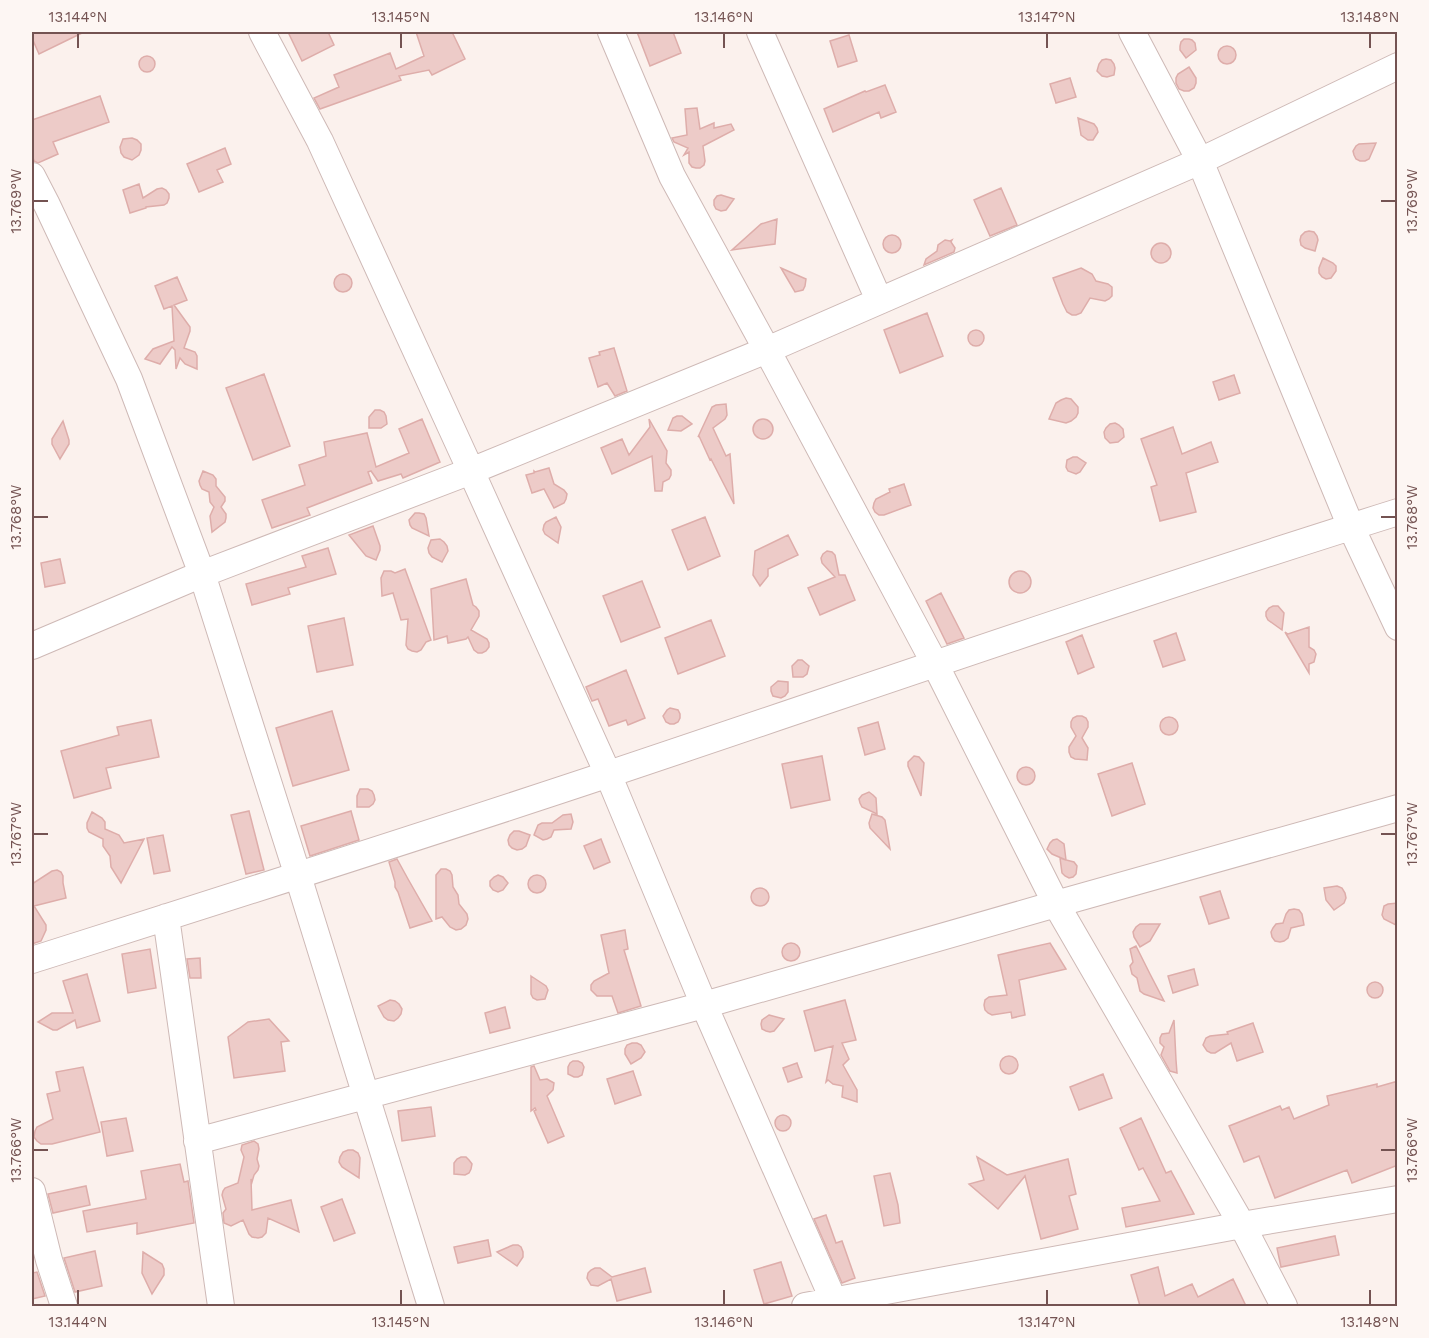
<svg xmlns="http://www.w3.org/2000/svg" width="1429" height="1338" font-family="'Work Sans',sans-serif">
	<style>
		.building { fill: #edcbc8; stroke: #deadaa; stroke-width: 1.5 }
		.lines { fill: none; stroke-linecap: round; stroke-linejoin: round }
		.minor-casing { stroke: #ceb9b6; stroke-width: 28 }
		.minor { stroke: #fff; stroke-width: 26 }
		.ticks { fill: none; stroke: #745352; stroke-width: 2 }
		.neatline { fill: none; stroke: #745352; stroke-width: 2 }
		.ticks-label { font-size: 15px; text-anchor: middle; fill: #745352 }
	</style>
	<rect width="100%" height="100%" fill="#fbf1ed"/>
	<path class="building" d="M32,32H84L39,54L32,38Z
		M288,32H328L334,45L302,61Z
		M416,32H452L465,59L432,75L429,70L399,76L401,80L320,109L314,98L339,87L334,75L390,53L396,69L424,56Z
		M637,32H673L681,53L650,66Z
		M849,35L857,61L838,67L830,41Z
		M1184,39H1189L1192,40L1195,43L1196,50L1186,58L1180,50V46L1181,42Z
		M1218 55a9 9 0 1 1 18 0a9 9 0 1 1-18 0Z
		M139 64a8 8 0 1 1 16 0a8 8 0 1 1-16 0Z
		M1106,59L1111,60L1114,64L1115,68L1114,75L1107,77L1102,76L1097,71L1099,64L1102,60Z
		M1189,67L1196,78V83L1194,88L1189,91H1184L1179,89L1176,83V78L1178,74Z
		M1070,78L1076,97L1056,103L1050,84Z
		M885,85L896,112L881,118L879,112L833,132L824,109L865,91L866,92Z
		M100,96L109,122L53,142L58,154L38,163L34,161L32,154V120Z
		M697,108L700,129L714,123V128L731,124L734,130L703,146L705,161L704,165L700,168H696L692,167L689,163V152L684,155L688,148L674,142L672,138L687,135L685,109Z
		M1078,118L1094,124L1097,128L1098,132L1093,140H1088L1081,135Z
		M132,138L137,140L141,144V150L139,155L132,160L124,157L121,153L120,147L123,139Z
		M1376,143L1369,159L1365,161H1360L1356,159L1354,155L1353,151L1356,146L1359,144Z
		M225,148L231,164L217,170L223,182L199,192L187,164Z
		M139,184L143,198L157,189L162,188L166,190L169,194V198L167,203L164,205L146,207V208L130,213L123,190Z
		M1001,188L1017,225L990,236L974,200Z
		M721,195L734,199L726,210L721,211L716,209L714,205V200L717,196Z
		M777,219L775,244L732,250L761,224Z
		M1309,231L1314,232L1317,236L1318,240L1315,251L1305,248L1301,245L1300,240L1301,236L1305,232Z
		M883 244a9 9 0 1 1 18 0a9 9 0 1 1-18 0Z
		M945,240L950,241L952,240L951,242L955,248L954,252L924,265L926,259L937,251L938,245Z
		M1151 253a10 10 0 1 1 20 0a10 10 0 1 1-20 0Z
		M1323,258L1333,263L1336,266V271L1331,278L1326,279L1322,277L1319,273V268Z
		M781,268L806,279L805,286L803,290L795,292Z
		M1081,268L1092,274L1096,281L1108,284L1112,287V296L1109,299L1105,301L1090,298L1081,313L1076,315H1072L1067,312L1063,304L1053,278Z
		M334 283a9 9 0 1 1 18 0a9 9 0 1 1-18 0Z
		M177,277L187,300L174,305L190,327V331L184,348L195,352L197,356V369L185,364L180,358L176,369L175,350L172,347L160,364L145,359L153,349L174,341L172,306L164,309L155,286Z
		M927,313L943,356L900,373L884,330Z
		M968 338a8 8 0 1 1 16 0a8 8 0 1 1-16 0Z
		M614,348L627,391L615,396L607,383L598,387L589,358L600,355L599,352Z
		M264,374L290,446L253,460L226,388Z
		M1234,375L1240,393L1219,400L1213,382Z
		M1066,398L1071,399L1078,407V413L1076,417L1071,421L1066,423L1049,419L1056,403L1061,400Z
		M726,404L727,415L725,419L713,428L726,456L730,454L734,504L711,459L710,460L699,436L698,437L712,407L716,405Z
		M375,410H380L384,412L386,416L387,424L381,428H369V417Z
		M677,416H682L692,424L681,431L668,430L673,418Z
		M422,419L440,462L403,478L401,474L378,481L371,471L368,472L372,483L307,508L310,515L272,528L262,500L305,485L299,465L326,456L324,442L367,433L376,467L409,453L399,429Z
		M649,419L667,451L666,463L671,470V475L669,479L663,482L662,491H655L652,456L612,474L601,448L622,439L629,455L650,427Z
		M753 429a10 10 0 1 1 20 0a10 10 0 1 1-20 0Z
		M63,421L69,440V444L60,459L52,444V439Z
		M1115,423L1119,425L1123,429L1124,437L1118,442L1110,443L1105,438L1104,432L1106,428L1110,424Z
		M1173,427L1182,454L1211,442L1218,462L1186,473L1196,512L1160,521L1151,487L1157,485L1141,439Z
		M1073,457H1077L1086,463L1080,472L1076,474L1068,471L1066,467L1067,460Z
		M549,468L554,484L564,490L567,494L566,499L564,503L554,508L544,489L532,493L526,475L534,473V471L535,472Z
		M203,471L213,475L216,479V486L225,497V501L221,507L226,514V518L225,522L212,532L210,516L214,507L210,502L209,492L202,489L200,485L199,481Z
		M904,484L911,505L884,515H879L875,512L873,508L874,503L876,499L890,492L889,489Z
		M415,513H419L424,514L426,518L429,536L412,528L410,525L409,520Z
		M556,517L561,527L558,543L545,534L543,530L544,525L546,522Z
		M705,517L720,556L688,570L672,530Z
		M373,526L380,546V550L376,560L366,556L349,535Z
		M788,535L798,555L768,569V576L760,586L753,575L755,551Z
		M440,539L444,542L447,546L448,551L442,562L432,557L429,553L428,548L431,540Z
		M328,548L336,574L288,588L290,594L252,605L246,584L306,567L302,556Z
		M827,551L832,552L835,555L839,575H845L855,600L820,615L808,588L835,577L822,563L821,558L823,554Z
		M60,559L65,583L45,587L41,563Z
		M405,569L431,640L426,642L421,650L417,652L412,651L408,649L406,645L408,619L401,620L393,593L382,596L381,578L384,571H391L395,573Z
		M1009 582a11 11 0 1 1 22 0a11 11 0 1 1-22 0Z
		M466,579L473,605L476,607L479,611V616L471,630L487,639L489,643V647L486,651L482,653H478L474,650L468,637L466,639L448,643L447,636L434,640L431,589Z
		M642,581L660,627L621,642L603,596Z
		M941,593L964,638L947,644L926,601Z
		M1273,606H1278L1284,613L1282,630L1268,620L1266,616V612L1269,608Z
		M344,618L353,665L317,672L308,626Z
		M711,620L725,656L678,674L665,638Z
		M1309,627V647L1314,650L1316,654L1314,662L1309,664V673L1285,632L1288,634Z
		M1176,633L1185,660L1163,667L1154,641Z
		M1082,635L1094,667L1078,674L1066,642Z
		M798,660H802L809,666L807,674L803,677H793L792,666Z
		M626,670L645,718L628,725L626,720L609,726L598,699L592,701L586,687Z
		M778,681L788,682V692L785,696L781,698L773,696L771,691V687Z
		M670,708L678,710L680,714V718L678,722L674,724H670L666,722L663,716L667,710Z
		M332,711L349,770L293,786L276,728Z
		M1077,716H1082L1086,718L1088,722V727L1082,738L1088,748L1087,760L1075,759L1071,757L1069,752V747L1076,736L1071,727V722L1073,718Z
		M1160 726a9 9 0 1 1 18 0a9 9 0 1 1-18 0Z
		M151,720L159,757L106,768L111,788L74,798L61,751L119,735L117,727Z
		M878,722L885,749L865,755L858,728Z
		M822,756L830,800L791,808L782,764Z
		M914,756L919,757L924,763L921,796L908,766V762Z
		M1132,763L1145,804L1112,816L1098,774Z
		M1017 776a9 9 0 1 1 18 0a9 9 0 1 1-18 0Z
		M360,789H368L372,791L374,795L375,800L373,804L369,807H357V796Z
		M869,792L873,795L876,798L877,814L862,807L860,803L859,799L862,795Z
		M249,811L264,870L246,874L231,815Z
		M351,811L359,840L310,856L301,826Z
		M92,812L102,818L105,822V829L119,835L124,843L144,839L121,883L111,867L110,856L103,846V839L89,832L87,828V823Z
		M571,814L573,822L571,829L554,830L551,837L547,839L543,840L534,835L538,825L542,823H552L563,815Z
		M872,814L882,817L885,820L890,849L870,828L869,823Z
		M514,831H519L530,835L526,846L522,849L517,850L512,848L509,845L508,840L510,835Z
		M163,835L170,871L154,874L147,838Z
		M601,839L610,862L594,869L584,846Z
		M1057,839L1064,844L1066,860L1074,862L1077,866L1076,874L1073,877L1069,878L1065,876L1062,873L1060,858L1066,860L1052,854L1047,849L1050,843L1053,840Z
		M397,859L408,879L432,921L410,928L398,892L395,887V882L389,862Z
		M441,869H446L450,871L452,875L453,887L458,895L459,904L467,914L468,919L466,925L461,929L456,930L450,927L442,917L436,919V875Z
		M57,870L61,872L63,876V883L66,898L34,906L46,925V930L41,941L32,944V884L52,871Z
		M498,875L503,877L508,883L503,890L498,892L493,890L490,886V881L494,877Z
		M528 884a9 9 0 1 1 18 0a9 9 0 1 1-18 0Z
		M1337,886L1342,888L1345,893L1346,898L1344,903L1334,910L1326,900L1324,888Z
		M751 897a9 9 0 1 1 18 0a9 9 0 1 1-18 0Z
		M1220,891L1229,918L1209,924L1200,897Z
		M1398,903V926L1384,919L1382,915L1384,906L1388,904Z
		M1294,909L1299,910L1302,914L1304,925L1291,928L1288,938L1284,941L1280,942L1275,941L1272,937L1271,932L1273,928L1276,924L1283,923L1286,914L1289,910Z
		M1140,924H1160L1150,941L1140,947L1134,937L1133,932L1136,927Z
		M625,930L628,949L624,950L641,1006L618,1013L612,996H597L591,990V985L594,981L609,973L601,935Z
		M782 952a9 9 0 1 1 18 0a9 9 0 1 1-18 0Z
		M1050,943L1066,969L1019,980L1025,1015L1012,1018L1011,1012L992,1015L988,1013L985,1010L984,1005L985,1000L989,997L1007,995L998,955Z
		M1136,946L1150,974L1164,1001L1144,994L1140,991L1137,978L1132,974L1130,966L1133,962L1130,949Z
		M150,949L156,988L128,993L122,954Z
		M200,958L201,978H190L187,959Z
		M1194,969L1198,985L1173,993L1168,976Z
		M87,974L100,1021L77,1028L75,1020L57,1030H53L38,1022L52,1013H73L63,981Z
		M531,976L546,986L548,990L545,999L537,1000L533,998L531,994Z
		M1367 990a8 8 0 1 1 16 0a8 8 0 1 1-16 0Z
		M390,1000L395,1001L399,1004L402,1009L401,1014L398,1018L394,1021L388,1020L384,1017L378,1006Z
		M845,1000L856,1040L842,1043L849,1059L843,1065L857,1090V1102L842,1097L843,1086L833,1084L828,1080L826,1082L833,1046L815,1051L804,1011Z
		M505,1007L510,1028L490,1033L485,1013Z
		M769,1015L784,1019L774,1031L770,1032L766,1031L762,1029L761,1024L762,1020Z
		M269,1019L289,1041L281,1042L285,1071L234,1078L228,1037L248,1022Z
		M1174,1020L1176,1060L1177,1073L1170,1071L1161,1055L1164,1047L1160,1043V1038L1162,1034L1169,1033Z
		M1253,1023L1263,1052L1237,1061L1231,1043L1215,1053H1211L1207,1051L1203,1045L1206,1038L1210,1036L1228,1034L1227,1032Z
		M632,1043H637L641,1045L645,1052L641,1058L631,1064L625,1054V1049L627,1045Z
		M1000 1065a9 9 0 1 1 18 0a9 9 0 1 1-18 0Z
		M573,1061H578L582,1063L584,1067L582,1075L578,1077H574L568,1074V1067L570,1063Z
		M797,1063L802,1077L788,1082L783,1068Z
		M534,1066L540,1080L547,1079L554,1083L553,1090L547,1096L564,1136L548,1143L534,1111L536,1110L535,1108L531,1111V1067Z
		M83,1067L100,1132L52,1144H41L37,1141L34,1137L35,1131L37,1127L53,1119L47,1094L60,1091L56,1072Z
		M633,1071L641,1095L615,1104L607,1079Z
		M1103,1074L1112,1098L1079,1110L1070,1087Z
		M1398,1081V1165L1352,1183L1347,1170L1275,1198L1259,1156L1244,1162L1229,1126L1280,1106L1282,1110L1289,1107L1294,1119L1329,1105L1327,1096L1377,1084V1087Z
		M431,1107L435,1136L402,1141L398,1111Z
		M775 1123a8 8 0 1 1 16 0a8 8 0 1 1-16 0Z
		M126,1118L133,1151L107,1156L101,1122Z
		M1141,1118L1166,1173L1171,1171L1194,1214L1126,1227L1122,1208L1160,1201L1143,1168L1139,1170L1120,1128Z
		M254,1141L258,1144L259,1149L257,1159L259,1166L258,1170L254,1175L252,1182L251,1179L252,1210L291,1200L299,1232L268,1218L266,1233L262,1237L258,1238L252,1237L249,1234L243,1220L231,1226L224,1223L223,1213L226,1209L222,1195L223,1191L225,1188L238,1183L244,1157L241,1150L242,1145Z
		M348,1150H353L358,1153L360,1158L359,1178L342,1167L339,1162L340,1157L343,1152Z
		M461,1157H466L469,1160L472,1164L471,1169L469,1173L465,1175L454,1174V1163L457,1159Z
		M977,1157L1007,1175L1068,1159L1076,1194L1069,1196L1078,1229L1041,1239L1025,1176L998,1209L969,1184L984,1180Z
		M180,1164L184,1182L188,1181L194,1223L137,1234V1223L87,1232L83,1211L146,1199L141,1171Z
		M890,1173L898,1205L900,1223L884,1226L874,1176Z
		M86,1186L90,1205L53,1213L48,1194Z
		M342,1199L355,1233L334,1241L321,1207Z
		M826,1215L836,1243L842,1241L855,1278L842,1283L814,1219Z
		M1335,1236L1339,1255L1281,1267L1277,1248Z
		M488,1240L491,1256L458,1263L454,1247Z
		M513,1245H518L521,1247L523,1252V1257L517,1266L497,1252Z
		M95,1251L102,1286L75,1292L64,1258Z
		M143,1252L162,1264L164,1269V1275L152,1294L142,1273Z
		M781,1262L792,1296L764,1304L754,1270Z
		M1158,1267L1165,1296L1192,1284L1198,1297L1233,1279L1246,1306H1140L1131,1275Z
		M595,1268H600L612,1277L645,1268L651,1292L617,1301L611,1279L598,1286L591,1285L587,1278L588,1273L591,1270Z
		M37,1272L45,1296L32,1299V1273Z"/>
	<g class="lines">
		<defs>
			<path id="minor" d="M262,32L320,141L471,471L608,774L704,1005L836,1306
				M611,32L672,176L767,350L935,664L1056,904L1242,1225L1284,1306
				M760,32L879,300
				M1132,32L1200,161L1351,527L1398,627
				M32,176L47,205L129,379L202,574L298,876L431,1306
				M32,646L202,574L471,471L767,350L1200,161L1398,66
				M166,917L221,1306
				M32,960C224,899 417,838 609,774C872,686 1133,595 1398,512
				M197,1141L704,1005L1056,904L1398,808
				M32,1191L49,1260L64,1306
				M805,1306L1242,1225L1398,1199"/>
		</defs>
		<use href="#minor" class="minor-casing"/>
		<use href="#minor" class="minor"/>
	</g>
	<path class="ticks" d="M78,33V48M401,33V48M724,33V48M1047,33V48M1370,33V48M33,201H48M1381,201H1396M33,517H48M1381,517H1396M33,834H48M1381,834H1396M33,1150H48M1381,1150H1396M78,1290V1305M401,1290V1305M724,1290V1305M1047,1290V1305M1370,1290V1305"/>
	<rect width="1429" height="1338" fill="none" stroke="#fdf6f3" stroke-width="66"/>
	<rect x="33" y="33" width="1363" height="1272" class="neatline"/>
	<g class="ticks-label">
		<text x="78" y="22">13.144°N</text>
		<text x="401" y="22">13.145°N</text>
		<text x="724" y="22">13.146°N</text>
		<text x="1047" y="22">13.147°N</text>
		<text x="1370" y="22">13.148°N</text>
		<text transform="translate(1412 201) rotate(-90)" y="5">13.769°W</text>
		<text transform="translate(16 201) rotate(-90)" y="5">13.769°W</text>
		<text transform="translate(1412 517) rotate(-90)" y="5">13.768°W</text>
		<text transform="translate(16 517) rotate(-90)" y="5">13.768°W</text>
		<text transform="translate(1412 834) rotate(-90)" y="5">13.767°W</text>
		<text transform="translate(16 834) rotate(-90)" y="5">13.767°W</text>
		<text transform="translate(1412 1150) rotate(-90)" y="5">13.766°W</text>
		<text transform="translate(16 1150) rotate(-90)" y="5">13.766°W</text>
		<text x="78" y="1327">13.144°N</text>
		<text x="401" y="1327">13.145°N</text>
		<text x="724" y="1327">13.146°N</text>
		<text x="1047" y="1327">13.147°N</text>
		<text x="1370" y="1327">13.148°N</text>
	</g>
</svg>
